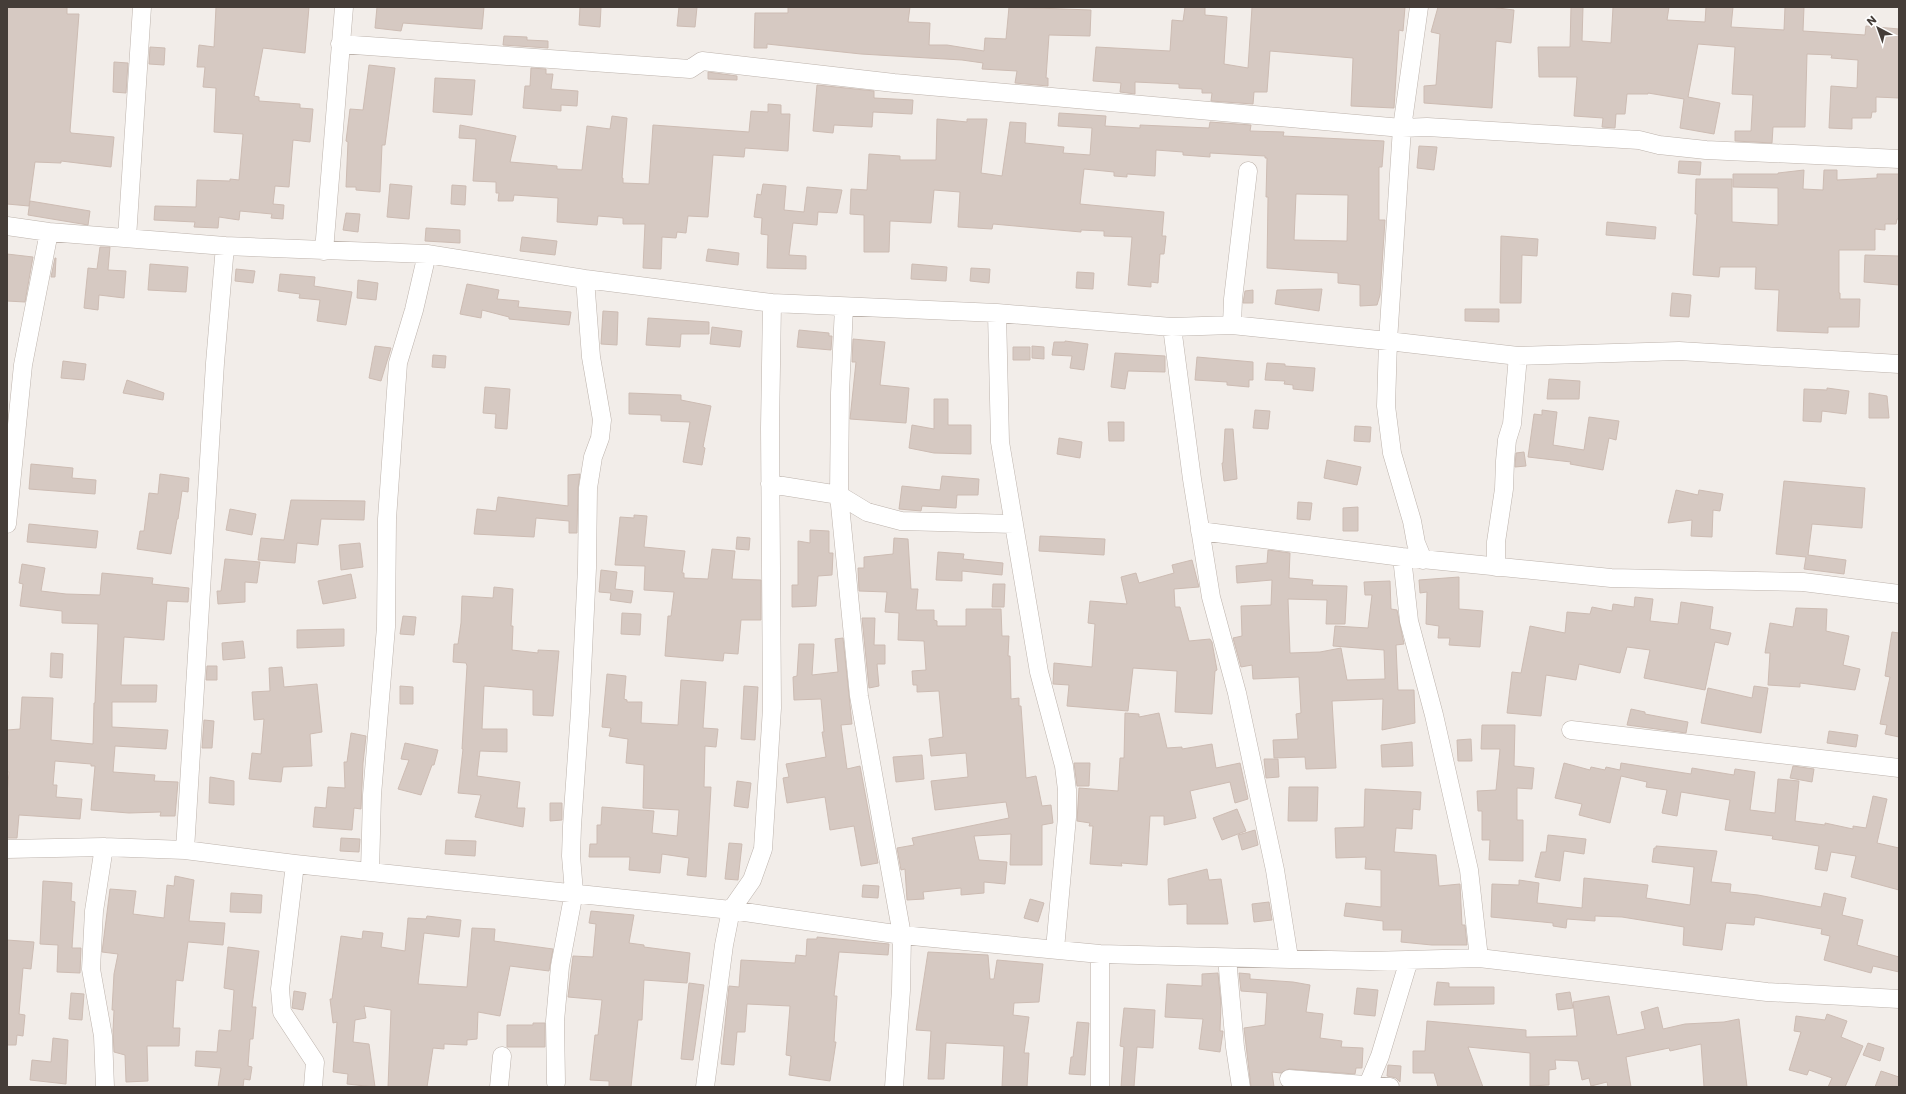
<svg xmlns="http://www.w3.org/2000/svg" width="1906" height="1094" font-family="Poppins,sans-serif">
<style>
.building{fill:#d6c9c2;stroke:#cdbcb3;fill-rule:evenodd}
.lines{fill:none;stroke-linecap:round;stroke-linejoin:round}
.minor-casing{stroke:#bdb3ac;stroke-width:19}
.minor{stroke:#fff;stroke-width:18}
</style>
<rect width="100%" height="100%" fill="#f2ede9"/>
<path class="building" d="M7,7H67V14H79L70,131L71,133L114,137L111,167L61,161V163L35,162L29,206L7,204Z
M216,7H309L305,53L263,48L254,96L259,97V101L300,104V108L313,109L310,142L293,140L289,187L275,186L273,204L284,205L283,219L271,218L272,214L240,211L239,220L219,217L218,228L194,227L195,222L154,220L155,206L196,207L197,180L230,181V179L239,180L243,134L214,132L216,88L203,87L205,67H197L199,45L214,47Z
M377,7H484L482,29L403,23L401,31L375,28Z
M580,7H601L600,27L579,25Z
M679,7H697L695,27L677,26Z
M788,7H910L908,22L930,23L929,45H947L984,51L985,38L1006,39L1009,7L1091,10L1090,36L1049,35L1046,78H1048V86L1015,83L1017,71L982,69L983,63L962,60L861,54L767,44V48H754L755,13H788Z
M1185,7H1205V15L1227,17L1224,64L1248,68L1252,7H1405L1403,31L1399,30L1394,108L1351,106L1353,58L1270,51L1267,92H1254L1253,104L1211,101L1212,93H1202V89L1179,88V84L1135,82V94L1120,92L1121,83L1093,81L1096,47L1170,51L1172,20L1183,21Z
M1438,7H1490L1514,10L1511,43L1496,41L1492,108L1424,103V86L1436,85L1440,34L1431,32Z
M1571,7H1583L1582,41L1611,43L1613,7H1669L1667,20L1705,22L1706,7H1733L1731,27L1784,30L1785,7H1804L1803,31L1865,35L1866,26L1899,29V98L1876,97V112H1872L1871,118H1852V129L1829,128L1831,86L1857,88L1858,60L1831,58L1832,55L1807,54L1805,127H1773L1772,143L1735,141V131H1751L1753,95L1732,94L1735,47L1698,44L1688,97L1720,103L1714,134L1680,128L1684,99L1648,93V94H1627L1625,114H1616L1615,128L1602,127L1603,118L1574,116L1577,77H1539L1538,47H1570Z
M504,36L527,37V40L548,41V48L503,45Z
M150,47L165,48L164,65L149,64Z
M114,62L128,63L126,93L113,92Z
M369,65L395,68L385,145H382L380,192L356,190V187H346L348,142L346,141L350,109L363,110Z
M531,68L546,69V74H553L551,89L578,91L577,106L561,105V111L523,108L525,86H530Z
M708,72L737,76V80L708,79Z
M435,78L475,80L472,115L433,112Z
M817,85L874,91V98L913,100L912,114L873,112L872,127L834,125L833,133L813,131Z
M768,104L781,105V114H790L788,151L745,148L744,157L713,155L708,217L688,216L686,233L677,232L676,238L662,237L661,269L643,268L645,224H623V218L598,216L597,225L557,222L558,198L514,195L513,201H498L499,193H496V182L473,181L476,139L459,138L460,125L516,136L510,162L557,166V169L582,170L587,126L610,129L612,116L627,118L622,178H623V183L649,184L653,125L749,132L751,111L768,112Z
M1059,113L1106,116L1105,126L1140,128V125L1209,128L1210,122L1251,125L1250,131L1284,132L1283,136L1384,141L1382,167H1379V220H1385L1380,295L1377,305L1360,306V285L1338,283V273L1267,268L1268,197H1266L1267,158H1265V156L1210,153V157L1183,155V152L1156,150L1155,176L1127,174V177L1114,176V172L1084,169L1080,204L1164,212L1162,236H1166L1164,254H1160L1158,283L1151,282V287L1128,285L1132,237L1104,236V231L1081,230V232L993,224L992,229L958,227L960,192L934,190L931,223L890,221L889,252H864V215L850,214L851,189L867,190L869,154L900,156V160H936L937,119L967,122V119H987L981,173L1002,176L1010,122L1026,123L1025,143L1064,147L1063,153L1090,155L1092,128L1058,126ZM1296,194L1348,195L1347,241L1294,240Z
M1419,146L1437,147L1434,170L1417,168Z
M1679,161L1701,162L1700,175L1678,173Z
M1804,170L1803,189L1823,190L1824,170H1837V180L1877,178V174H1899V219H1897L1896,224H1885V230L1875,229V250H1839V293H1840V299H1860L1859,327H1828V333L1777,331L1779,290L1755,289L1756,267H1720L1719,277L1693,275L1697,214H1695L1696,179H1732V222L1778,225V188L1733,187V174H1778V173Z
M390,184L412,186L409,219L387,217Z
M763,184L786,186L784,210L804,212L807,187L842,190L837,213L818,212L817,225L793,223L789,255L806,256V269L767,268L768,235L761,234L762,218L754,217L757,194L761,195Z
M452,185L466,186L465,205L451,204Z
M30,201L90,211L88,225L28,215Z
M346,213L360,214L358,232L343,230Z
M1607,222L1656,227L1655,239L1606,235Z
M426,228L460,230V243L425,241Z
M1501,236L1538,239L1537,256L1522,255L1521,303H1500Z
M522,237L557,241L555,255L520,251Z
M100,247H110L108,270L126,271L124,298L99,295L98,310L84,308L88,268L97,269Z
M708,249L739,253L738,265L706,261Z
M7,254L33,257L25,302L7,301Z
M1865,255L1899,256V285L1864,282Z
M55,258H56L55,277H51Z
M150,264L188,267L186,292L148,290Z
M912,264L947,267L946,281L911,279Z
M971,268L990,269L989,283L970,281Z
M236,269L255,271L253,283L235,281Z
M1077,272L1094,273L1093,289L1076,288Z
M280,274L315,277L314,286L352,292L346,325L317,321L320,300L299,298L300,294L278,291Z
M358,280L378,283L376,300L357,298Z
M467,284L499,290L497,299L519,301L518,307L571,312L569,325L509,319V317L482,310L481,318L460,314Z
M1322,289L1319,311L1275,304L1277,290Z
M1253,290V303H1243L1245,291Z
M1672,293L1691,295L1689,317L1670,316Z
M1465,309H1499V322L1465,321Z
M603,311L618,312L617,345L601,344Z
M648,318L709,322V334H681L680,347L646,345Z
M712,327L742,331L740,347L710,344Z
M799,330L829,333V336H832L831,350L797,347Z
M853,339L885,342L880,385L909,388L906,423L850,419L856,362H852Z
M1065,341L1088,344L1084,370L1070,368L1072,356L1052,355L1054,342H1065Z
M375,346L391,348L381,381L369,378Z
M1032,346L1044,347V359L1032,358Z
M1013,347H1030V360H1013Z
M1115,353L1165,356V372L1128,371L1125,389L1111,387Z
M433,355L446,356L445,368L432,367Z
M1197,357L1253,362V380H1249V387L1227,385V382L1195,380Z
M63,361L86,364L84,380L61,378Z
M1267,363L1285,364V366L1315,368L1313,391L1293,389V385L1284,384L1285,381L1265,380Z
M1549,379L1580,381L1579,399H1547Z
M127,380L164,393L163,400L123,393Z
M485,387L510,389L507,429L495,428L496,414L483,413Z
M1827,388L1849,391L1846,414L1822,411L1821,422L1803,421L1804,389L1827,390Z
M629,393L681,395V400L711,406L703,447L705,448L702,465L683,462L690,422L661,421V415L629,414Z
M1869,393L1887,396L1889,418H1869Z
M934,399H948V425H971V454L934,453L909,448L912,425L934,429Z
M1255,410L1270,411L1268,429L1253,428Z
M1542,410L1557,412L1553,445L1584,450L1589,417L1619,421L1616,440L1609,438L1603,470L1570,464L1571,462L1528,457L1534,414L1542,415Z
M1108,422H1124V441H1109Z
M1355,426L1371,427L1370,442L1354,441Z
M1225,429H1233L1237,479L1224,481L1222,463H1223Z
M1059,438L1082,442L1080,458L1057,454Z
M1524,452L1526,466L1515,467L1516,453Z
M1327,460L1361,467L1357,485L1324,478Z
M31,464L73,468L72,478L96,480L95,494L29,489Z
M160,474L189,478L188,492L182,491L178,519H177L171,554L137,549L140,531H144L149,493L158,494Z
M580,474L578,488L577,533H569V521L536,518L534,537L474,534L477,509L496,511L498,497L568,506V475Z
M942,476L979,479L978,495H957L956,508L922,506L921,511L899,509L902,486L940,490Z
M1784,481L1865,488L1862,528L1812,524L1808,555L1846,560L1844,574L1804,569L1806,557L1776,554Z
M1676,490L1698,495L1699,490L1723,494L1720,511L1713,510L1712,537L1691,536L1692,520L1668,523Z
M291,500L365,501L364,520L321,519L318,545L297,543L295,563L258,560L261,538L284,540Z
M1298,502L1312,503L1310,520L1297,519Z
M1358,507V531H1343V508Z
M230,509L256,514L252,535L226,530Z
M634,515L647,516L644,547L685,551L682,573H684V578L708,579L712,549L735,551L732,579L761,580V620H741L738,654L724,653L723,661L665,656L668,616H671L674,592L644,590L645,566L615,565L620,517L634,518Z
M29,524L98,531L96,548L27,542Z
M810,530L829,531V553H833L832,575L818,576L816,606L792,607V585H798V541L810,543Z
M1040,536L1105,539L1104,555L1039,551Z
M737,537L750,538L749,550L736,549Z
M894,538L908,539L911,589H918L916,610H934V620L937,621V626H966V609H1001L1002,636H1009L1008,656H1010L1011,699L1019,698V706H1021L1026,778L1036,776L1042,806L1051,805L1053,823L1042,825V865H1010L1011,834L974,836L979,860L1007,862L1005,884L984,882V893L961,895V888L923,892L924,899L907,900L905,869L901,870L897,848L914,845L912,838L1009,818L1006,802L935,810L931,781L968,777L966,753L931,756L929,739L943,737L939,691L917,692V685H913L912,671L926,670L924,641L898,640L899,613L885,612L887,592L859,591L858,568H864V557L893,554Z
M360,543L363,567L341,570L339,545Z
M1268,550L1290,553L1289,578L1313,580L1312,585L1347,586L1345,624H1326L1327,600L1288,599L1290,653L1320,652L1341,648L1347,680L1385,679L1384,650L1333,646L1335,626L1368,628L1372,595H1365L1364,582L1390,581L1391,609L1397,610L1404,644L1396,645L1398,690H1414L1415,723L1382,730L1383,699L1332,701L1336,768L1306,769L1305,757L1274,758L1273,740L1298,739L1296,714L1301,713L1299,677L1253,679L1252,665L1241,667L1233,638L1242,636L1241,606L1271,605L1272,580L1237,583L1236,566L1267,563Z
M938,552L964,554L963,559L1003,563L1002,575L962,571V581L936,580Z
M225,559L260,562L257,583L245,582V602L218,604L217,591H221Z
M1192,560L1199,587L1174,589L1175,607H1180L1189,641L1210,639L1212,642L1217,670L1215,671L1212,714L1175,712L1177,671L1133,668L1128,711L1067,706L1069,685L1053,684L1054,663L1092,667L1095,624L1088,623L1090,601L1127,604L1121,577L1136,573L1139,583L1174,573L1172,565Z
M22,564L45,568L41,591L66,594L100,595L102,573L153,578L152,584L189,588L188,602L167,601L164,640L124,637L121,685H157L156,702H112V727L168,730L166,749L115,746L113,772L155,775L154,781L178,782L175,816H160L161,812L129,813L91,810L95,766H91V764L55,761L53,785H57L56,797L82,799L80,819L19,815L17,838H7V794L9,772H7V730L20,729L22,697L53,698L51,740L93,744L94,703H95L98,624L62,623V611L20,606L23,584L19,583Z
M601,570L617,572L615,589L633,591L631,603L610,600L611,593L599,592Z
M351,574L356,598L323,604L318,581Z
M1459,577V609L1483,611L1480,647L1449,645L1450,638H1438L1439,626L1426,624L1427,592L1420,593L1419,580Z
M993,584H1005L1004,607H992Z
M494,587L513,589L511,626H513L512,650L538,653V650L559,651L553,716L533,715V690L484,686L482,729H507V752L480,751L477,776L520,782L517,808H525L523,827L475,817L481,795L458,793L463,749H462L467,666L466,663L453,662L454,644H458L461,623L462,596L493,598Z
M1635,597L1653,599L1650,621L1678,624L1681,602L1713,607L1710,629L1731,633L1728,645L1715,642L1705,690L1644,678L1650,650L1627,647L1620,673L1579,664L1576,680L1546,675L1541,716L1507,713L1512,672L1521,673L1530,626L1565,633L1567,612L1590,614L1592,607L1612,611L1613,604L1634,607Z
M1796,608L1827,609L1826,631L1849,636L1843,665L1860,669L1855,690L1800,683V687L1768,685L1770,653H1765L1770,623L1793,627Z
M622,613L641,614L640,635L621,634Z
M403,616L416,617L414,635L400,634Z
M862,618H875L874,645H885V664H877L879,686L869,688Z
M344,629V646L297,648V630Z
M1892,632L1899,633V737L1885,734L1887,725L1880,724L1890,677L1885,676Z
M843,638L852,724L841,725L847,769L860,766L878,863L861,866L854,826L830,830L825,797L787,803L783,778L789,777L786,764L826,757L822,732H824L821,699L794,700L793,677L797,676L799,644H814L812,675L838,672L835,639Z
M243,641L245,658L223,660L222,643Z
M51,653L63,654L62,678L50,677Z
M207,666H217V680H206Z
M282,667L284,687L317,684L322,732L310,734L312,766L283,767L281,782L249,779L252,753L261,754L264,719L254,720L252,692L270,691L269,668Z
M607,674L626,676L624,699L627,700V702H642L641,723L678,725L681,680L706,682L703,728L718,729L716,747L705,746L704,787H711L706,877L687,875L689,858L662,854L660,873L629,870L630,857H589L590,844H597V825H601L602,807L654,811L652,833L677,836L679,810L643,808L644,765L626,763L628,739L609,736L611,728L602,727Z
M400,686L413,687V704H400Z
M744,686L758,687L755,740L741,739Z
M1754,686L1768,688L1761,733L1701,723L1708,688L1752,698Z
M1631,709L1645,712V714L1688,722L1686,733L1627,725Z
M1125,713L1139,714V717L1159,713L1167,748L1182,747V749L1212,744L1216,768L1240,763L1248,799L1235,803L1230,782L1190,791L1196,818L1164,825V816H1150L1147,865L1121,863L1122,866L1090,864L1093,826H1089L1090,823L1077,821L1079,788L1118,791L1120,758H1124Z
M204,720L214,721L212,748H202Z
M1482,725H1515L1514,766L1534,768L1532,789L1517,788V820H1523V861L1489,860L1490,840H1482V811H1478L1477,791L1496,790L1500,749H1481Z
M1829,731L1858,735L1856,747L1827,743Z
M351,733L366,736L363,763L361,809L354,808L352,830L313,827L315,807L326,808L328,787L345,788L344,762H347Z
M1471,739L1472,761H1458L1457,740Z
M1412,742L1413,766L1382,767L1381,745Z
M405,743L438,750L434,765H432L421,795L398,789L409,760L401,759Z
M922,755L924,779L896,782L893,757Z
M1264,759H1278L1279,777L1266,778Z
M1074,763H1090L1089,786H1077Z
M1564,763L1590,770L1591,767L1605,770L1606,767L1620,770L1621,763L1691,774L1692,768L1734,775L1735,769L1755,772L1750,810L1775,813L1778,779L1799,781L1795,821L1825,825V823L1853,829V826L1866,828L1873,796L1887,799L1877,843L1899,848V890L1851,877L1856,856L1831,852L1827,871L1815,869L1819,846L1772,839L1773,836L1725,830L1730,800L1681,792L1677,816L1662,813L1667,790L1646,787L1647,782L1621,776L1610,823L1579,815L1582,804L1555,798Z
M1793,766L1814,769L1812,782L1790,778Z
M210,777L234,781V805L209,803Z
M737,781L751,783L748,808L734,806Z
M1289,787H1318L1317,821H1288Z
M1365,789L1421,792L1420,810L1413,809L1412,829L1396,828L1394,852L1436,855L1439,886L1460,884L1462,925H1465L1467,945H1432L1401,942L1402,930H1383V921L1344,916L1346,903L1381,907V870L1365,869L1366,857L1336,858L1335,828L1364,827Z
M550,803H562V820L550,821Z
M1237,809L1246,831L1222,840L1213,818Z
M1255,830L1258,845L1242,850L1238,835Z
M1548,835L1586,839L1584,854L1564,851L1560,881L1535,877L1541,852H1546Z
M341,838L360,839L359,852L340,851Z
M446,840L476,841L475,856L445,854Z
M729,843L742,844L738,880L725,879Z
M1656,846L1717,851L1711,882L1731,884L1730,892L1758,895L1821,907L1824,893L1846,898L1842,915L1863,920L1857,945L1899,957V972L1873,966L1871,973L1824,960L1830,936L1821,934L1822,929L1755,917L1754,925L1726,923L1722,950L1683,945L1684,927L1622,917L1595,916V921L1567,919L1566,928L1553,926V923L1491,917L1492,884L1519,885V880L1539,883L1537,903L1582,908L1584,878L1648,885L1646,898L1690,905L1694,867L1652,862L1654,848H1656Z
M1207,869L1209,880L1221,879L1228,924H1187V904L1169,905L1168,879Z
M175,876L194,880L189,921L225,923L223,945L188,942L183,981L176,980L173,1028H180L179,1046H147L148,1081L126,1082L125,1055L114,1052L113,1031L114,1010H112L114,974L118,954L102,952L110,889L136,891L133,914L164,918L167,885L174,886Z
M43,881L72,883L71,901L75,902L72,948H81L80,973L57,972L58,945L40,944Z
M863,885L879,886L878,898L862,897Z
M231,893L262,895L261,913L230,912Z
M1030,899L1044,903L1038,922L1024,918Z
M1269,902L1272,920L1254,922L1252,904Z
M591,911L634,915L629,943L644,945V947L690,953L687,983L644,980L642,1020H638L631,1087H609V1081L590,1080L595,1035H598L602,1000L568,997L573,956L593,957L596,924L589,923Z
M427,916L461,920L459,937L424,933L418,984L467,987L472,928L495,929L494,941L553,949L549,971L510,966L500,1016L478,1012L477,1039L467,1040V1045L444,1044V1049L433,1048L427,1087H388L391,1010L364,1006L366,1018L355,1020L353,1042L369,1044L375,1087L347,1084L348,1074L333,1072L337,1022L333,1023L330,999H332L341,936L362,939L363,931L383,933L381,947L405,951L408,918L426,919Z
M817,937L889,944L888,955L839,952L834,996H837L834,1042H836L830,1081L789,1075L791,1056L786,1055L790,1006L747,1004L745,1032H737L734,1065L721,1064L729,986L739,987L741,960L795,963L796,955L806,956L807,939H817Z
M7,940L34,942L31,969L23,968L19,1014L25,1015L23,1036L17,1035L16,1045H7Z
M228,947L259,951L252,1007H256L253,1039H250L248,1066L252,1067L250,1080L244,1079L243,1087H218L221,1068L195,1066L196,1051L217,1052L219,1030L231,1031L234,990L224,988Z
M928,952L988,955L990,979H994L997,960L1043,964L1039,1002L1014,1003L1013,1015L1029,1017L1024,1053H1029L1027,1087H1002L1004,1046L946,1043L944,1079H928L931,1031L916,1030Z
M1218,973L1221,1004L1220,1031H1223V1032L1220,1052L1199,1049L1203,1019L1165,1017L1167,984L1202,986V974Z
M1239,973L1250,974V979L1293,982L1310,985L1306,1012L1323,1014L1320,1038L1342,1041L1341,1047L1363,1048L1362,1068H1356L1355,1074L1289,1069L1281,1073L1272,1072L1274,1087H1251L1244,1028L1265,1025L1267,993L1241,991Z
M1437,982L1449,983V987H1494V1004L1434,1005Z
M689,983L704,985L693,1060L681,1059Z
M1357,988L1378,990L1375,1016L1354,1014Z
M294,991L306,993L303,1010L292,1008Z
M1570,992L1573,1008L1558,1010L1556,994Z
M71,993L84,994L82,1020L69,1019Z
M1609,996L1617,1035L1645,1029L1641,1012L1658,1007L1663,1029L1685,1024L1724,1022L1739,1019L1747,1087H1704L1701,1044L1670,1051L1669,1048L1626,1057L1631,1087H1608L1607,1082L1591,1086L1589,1078L1582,1080L1578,1061L1555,1060L1556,1069L1549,1070V1085L1530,1086V1053L1468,1047L1483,1087H1438L1434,1073H1413V1051H1425L1427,1021L1526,1030V1037L1577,1036L1573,1002Z
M1124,1008L1155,1010L1153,1048L1137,1047L1134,1087H1121L1124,1047L1120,1046Z
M1827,1014L1847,1021L1841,1037L1863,1046L1845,1087H1828L1832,1078L1809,1070L1807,1075L1789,1070L1801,1032L1794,1031L1796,1016L1825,1020Z
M1077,1022L1089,1023L1085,1075L1069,1074L1071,1057H1073Z
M533,1023H545V1047H507V1025H533Z
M53,1038L68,1040L66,1084L30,1080L32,1060L51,1062Z
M1868,1043L1884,1048L1880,1061L1863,1055Z
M1388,1065L1401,1066L1400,1082L1396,1078L1387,1076Z
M1881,1071L1899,1077V1087H1875Z"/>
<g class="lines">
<defs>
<path id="minor" d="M1419,7L1402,128L1388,341L1386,406L1392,453L1412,521L1416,543L1423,560
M340,44L690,69L702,61L894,83L1402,128L1427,127L1639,140L1659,145L1706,150L1899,159
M7,226L49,232L225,246L427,254L585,279L772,303L997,313L1172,327L1232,325L1388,341L1518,356L1679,351L1899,364
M127,238L142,7
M324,251L344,7
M844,307L840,393L839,495L859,696L902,935L901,990L894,1087
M997,313L1000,442L1039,672L1064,766L1067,790V817L1055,949
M1232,325L1233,299L1248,171
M1172,327L1192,479L1211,597L1237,693L1275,870L1289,958
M770,484L839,495L867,512L901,521L1014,524
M7,524L23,365L49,232
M1200,531L1402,557L1611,578L1803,582L1899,594
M1402,557L1409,621L1434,715L1469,870L1479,958
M1496,567V542L1504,489L1505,461L1507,440L1512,424L1518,356
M1571,730L1899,768
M104,847L94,911L91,969L103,1036L105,1087
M7,849L104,847L185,850L295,864L731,910L902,935L1100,954L1370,961L1479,958L1767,992L1899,999
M185,850L215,363L225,246
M295,864L280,989L282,1012L315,1062L313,1087
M370,872L372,795L386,627L387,519L398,363L414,310L427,254
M1227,958L1235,1047L1241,1087
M1289,1079L1390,1087
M556,1083L555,1021L560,966L574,892L571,856L572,826L580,712L587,568L588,488L593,457L600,438L602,420L591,357L585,279
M499,1087L502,1056
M705,1087L724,945L731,910L752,880L763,849L772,708L770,428L772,303
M1100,1087V954
M1367,1087L1380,1056L1409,960"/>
</defs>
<use href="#minor" class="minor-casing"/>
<use href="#minor" class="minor"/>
</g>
<rect width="1906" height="1094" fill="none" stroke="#453d38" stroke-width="16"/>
<g transform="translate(1878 28) rotate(319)" stroke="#ffffff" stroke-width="3" paint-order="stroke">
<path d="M0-3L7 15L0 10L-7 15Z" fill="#453d38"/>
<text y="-6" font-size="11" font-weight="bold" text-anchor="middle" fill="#453d38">N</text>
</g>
</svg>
